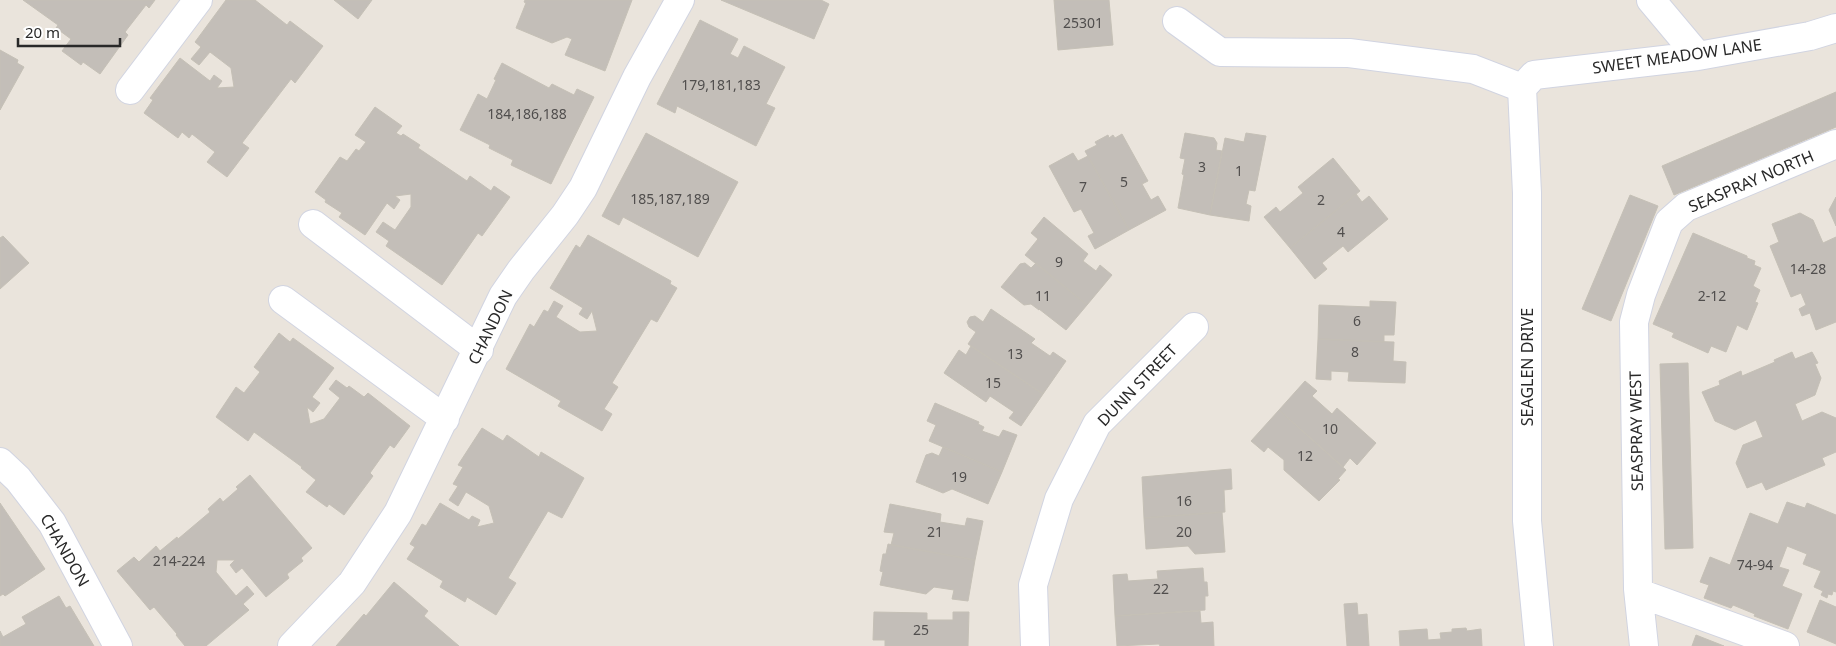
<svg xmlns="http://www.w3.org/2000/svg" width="1836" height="646" font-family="'Noto Sans',sans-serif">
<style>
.building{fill:#c3beb8;stroke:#c5c0b6}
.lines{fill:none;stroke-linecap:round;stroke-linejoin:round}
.minor-casing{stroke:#d1d4e1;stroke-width:30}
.minor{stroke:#fff;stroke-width:28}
.labels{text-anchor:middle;stroke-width:4;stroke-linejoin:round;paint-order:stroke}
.number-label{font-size:14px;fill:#504e4d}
.street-label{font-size:16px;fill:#292929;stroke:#fff}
</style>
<rect width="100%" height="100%" fill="#eae4dc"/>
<path class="building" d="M23,0H155L149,8L146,5L125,32L128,35L100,74L83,62L81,65L62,51L71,39L56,28L58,25Z
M226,0H255L287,25L290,21L323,46L295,83L291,79L242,143L249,148L227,177L207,162L215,152L192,134L189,138L182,132L178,138L144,113L153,100L150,98L180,58L210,81L214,75L222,81L217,88L234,87L231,68L210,52L199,65L191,59L201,47L195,42Z
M334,0H372L358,19Z
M525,0H632L605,71L565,55L572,39L567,37L552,43L516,28L526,3L524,2Z
M721,0H821L829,4L814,39Z
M1054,0H1109L1113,45L1058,50Z
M700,20L738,39L730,54L738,58L744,46L785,67L766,104L775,108L756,146L677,106L675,113L657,104Z
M0,50L18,60L17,63L24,67L0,110Z
M502,63L549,88L552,84L574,95L577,89L594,97L551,184L511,165L513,160L489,148L490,145L460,130L478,94L487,99L496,80L494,79Z
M1836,92V127L1674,195L1662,166Z
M375,107L402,126L396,133L401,136L403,134L420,145L418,148L467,181L470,176L491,191L494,186L510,197L482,236L478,233L442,285L386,246L389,241L376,232L383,222L395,230L411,207V194L395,196L400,200L394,209L387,203L365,235L339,217L342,213L325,202L326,200L315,192L340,157L347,161L356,149L359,151L366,142L355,135Z
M646,133L738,182L698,257L623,217L619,225L602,216Z
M1185,133L1214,138L1217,143L1216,150L1222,151L1210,215L1178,208L1184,175L1182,174L1185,159L1180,158Z
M1246,133L1266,136L1255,191L1249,190L1246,204L1251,206L1249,221L1210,215L1225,138L1244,142Z
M1122,134L1148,181L1142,184L1151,200L1158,196L1166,210L1129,230L1085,151L1097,145L1095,142L1108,135L1109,138L1113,135L1115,138Z
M1073,153L1078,161L1088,156L1129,230L1095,249L1088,236L1094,233L1081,209L1074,212L1049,166Z
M1333,158L1360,191L1290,248L1264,217L1276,207L1280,212L1303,193L1298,187Z
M1356,194L1362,202L1369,196L1388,219L1348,252L1343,246L1322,263L1327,269L1315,279L1290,248Z
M1630,195L1658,206L1611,321L1582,309Z
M1836,197V226L1829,210Z
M1800,213L1813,220L1823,243L1836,237V322L1816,330L1810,313L1802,316L1799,309L1806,305L1801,293L1791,297L1770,246L1779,242L1772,224Z
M1044,217L1088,254L1083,261L1096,271L1100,265L1112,275L1087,305L1025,255L1038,239L1031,233Z
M1693,233L1747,256V258L1755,261L1754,265L1761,268L1753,286L1760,290L1755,302L1758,303L1747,330L1737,325L1726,352L1711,346L1708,353L1672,337L1674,333L1653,324Z
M588,235L671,281L670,284L677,288L657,322L651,319L612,383L618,387L604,409L612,414L602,431L558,406L561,401L506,369L530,324L534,327L544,310L548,312L554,301L563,306L556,317L580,332L597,331L592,311L587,319L579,314L583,308L550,288L576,245L580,248Z
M3,236L29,263L0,289V238Z
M1025,263L1031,268L1036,263L1087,305L1066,330L1039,309V310L1031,304L1024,305L1001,287L1020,264Z
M1370,301L1396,302L1394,335H1384V342L1318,339L1319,305L1370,307Z
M991,309L1035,339L1031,343L1050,356L1053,352L1066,361L1043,394L968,344L976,332L969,327L967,322L970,317L975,316L983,322Z
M279,333L290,342L293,338L334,368L312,397L320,403L313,412L307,407L310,424L324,419L340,398L329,389L336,380L347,388L349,386L364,397L368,393L410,426L394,448L390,445L370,473L373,476L344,515L329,504L327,507L306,492L316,480L301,468L302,467L254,432L248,441L216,417L236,387L244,393L260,372L254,367Z
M1318,339L1394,342L1393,361L1406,362L1405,383L1348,381L1349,372L1331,371V380L1316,379Z
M971,346L1043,394L1021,426L1009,418L1014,412L990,396L986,402L944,373L959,350L966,355Z
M1792,352L1795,359L1812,352L1818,363L1815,364L1821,378L1815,395L1795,404L1802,421L1822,412L1836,418V452L1822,458L1825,465L1766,490L1762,482L1747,488L1736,463L1743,445L1763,437L1756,420L1735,430L1715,421L1702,392L1720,385L1719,381L1741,371L1742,376L1775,362L1774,360Z
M1688,363L1693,548L1665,549L1660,364Z
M1305,381L1317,391L1312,396L1332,414L1337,408L1376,443L1357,465L1350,458L1343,467L1279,410Z
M935,403L979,422L978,424L984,427L982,431L999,437L1003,430L1017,435L1002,472L929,441L936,425L927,421Z
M1279,410L1346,470L1338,479L1340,480L1319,501L1284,470V460L1268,447L1264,452L1251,441Z
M482,428L503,441L507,435L539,457L541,452L584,478L562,518L548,511L508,578L516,583L496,615L467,597L465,602L440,587L443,581L407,559L415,547L410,544L422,524L426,526L440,503L469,520L472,516L480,520L477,527L494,523L489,506L466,492L458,506L449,500L458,486L453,484L463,467L458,465Z
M943,447L1002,472L988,504L952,489L943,493L916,482L926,455L932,453L939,456Z
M1231,469L1232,489L1224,490L1225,512L1144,518L1142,477Z
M250,475L312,548L301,558L303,561L287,574L289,578L266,597L242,568L236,573L230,565L235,560H217L216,572L236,596L247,586L254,594L243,604L249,610L206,646H185L176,635L177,634L154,607L150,610L117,571L134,557L139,562L156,546L160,551L177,537L178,539L210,512L208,509L220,498L223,502L238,489L236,487Z
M1787,502L1805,508L1807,503L1836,515V592L1833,591L1832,595L1828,594L1827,598L1821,595L1823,591L1814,587L1821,571L1803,564L1807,554L1787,546L1779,567L1789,570L1782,586L1802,594L1788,629L1754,616L1755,614L1733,605L1731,608L1704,598L1709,585L1700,582L1710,557L1730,565L1750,513L1778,524Z
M0,503L45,569L5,596L3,594L0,596Z
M890,504L941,514L940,522L965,526L967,518L983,521L975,560L891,545L894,533L884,532Z
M1222,512L1225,552L1195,554L1188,546L1146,549L1144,518Z
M888,544L975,560L968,601L952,599L954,590L934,587L926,594L880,585L883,572L880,571L883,554H886Z
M1203,568L1204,582H1207L1208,596H1205V610L1115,616L1113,575L1127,574L1128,581L1158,579L1157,571Z
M394,582L428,611L424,616L459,646H336L364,614L366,616Z
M59,596L66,608L70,606L94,646H0V631L3,637L26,624L22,617Z
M1820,600L1836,607V644L1807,632Z
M1357,603L1358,615L1367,614L1369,646H1347L1344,604Z
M1200,611L1201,623L1213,622L1214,646H1160L1159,644L1117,646L1115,616Z
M874,612L927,613V620H953V612H969L968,646H885V640H873Z
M1466,628L1467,631L1481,629L1482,646H1400L1399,631L1427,629L1428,640L1441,639L1440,633L1452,632V629Z
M1696,635L1724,646H1692Z"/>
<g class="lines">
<defs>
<path id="minor" d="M1651,0L1698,56
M1177,21L1220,52L1349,53L1473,69L1522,88
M1522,88L1527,193V521L1539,646
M1522,88L1534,75L1698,56L1810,36L1836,28
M130,90L198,0
M313,224L479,350
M283,300L445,419
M0,462L18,479L52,523L118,646
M1639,593L1785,646
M292,646L352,583L398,513L503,296L521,270L565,215L583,188L637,77L680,0
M1035,646L1033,585L1059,499L1097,424L1194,327
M1644,646L1638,589L1634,322L1641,295L1669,222L1686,207L1836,144"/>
</defs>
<use href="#minor" class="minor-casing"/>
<use href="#minor" class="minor"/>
</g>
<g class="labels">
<g class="number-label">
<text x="1083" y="28">25301</text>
<text x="721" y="90">179,181,183</text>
<text x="527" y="119">184,186,188</text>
<text x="1202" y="172">3</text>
<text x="1239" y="176">1</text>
<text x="1124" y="187">5</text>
<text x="1083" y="192">7</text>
<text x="670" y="204">185,187,189</text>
<text x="1321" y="205">2</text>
<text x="1341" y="237">4</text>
<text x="1059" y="267">9</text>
<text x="1808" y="274">14-28</text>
<text x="1043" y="301">11</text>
<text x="1712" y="301">2-12</text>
<text x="1357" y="326">6</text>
<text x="1355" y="357">8</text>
<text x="1015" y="359">13</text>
<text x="993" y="388">15</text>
<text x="1330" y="434">10</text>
<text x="1305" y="461">12</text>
<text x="959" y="482">19</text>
<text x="1184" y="506">16</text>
<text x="935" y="537">21</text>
<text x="1184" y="537">20</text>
<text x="179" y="566">214-224</text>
<text x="1755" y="570">74-94</text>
<text x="1161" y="594">22</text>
<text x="921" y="635">25</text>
</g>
<g class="street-label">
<text transform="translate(1677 56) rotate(-8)" y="6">SWEET MEADOW LANE</text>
<text transform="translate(1751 181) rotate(-23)" y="6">SEASPRAY NORTH</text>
<text transform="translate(490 327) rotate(-64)" y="6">CHANDON</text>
<text transform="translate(1527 367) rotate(-90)" y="6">SEAGLEN DRIVE</text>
<text transform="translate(1137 385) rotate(-46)" y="6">DUNN STREET</text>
<text transform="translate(1636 431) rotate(-91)" y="6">SEASPRAY WEST</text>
<text transform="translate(65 550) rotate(60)" y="6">CHANDON</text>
</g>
</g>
<path d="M18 38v8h102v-8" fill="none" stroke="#292929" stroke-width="2.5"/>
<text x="25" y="38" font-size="15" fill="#292929" stroke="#ffffff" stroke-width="4" paint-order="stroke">20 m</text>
</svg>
